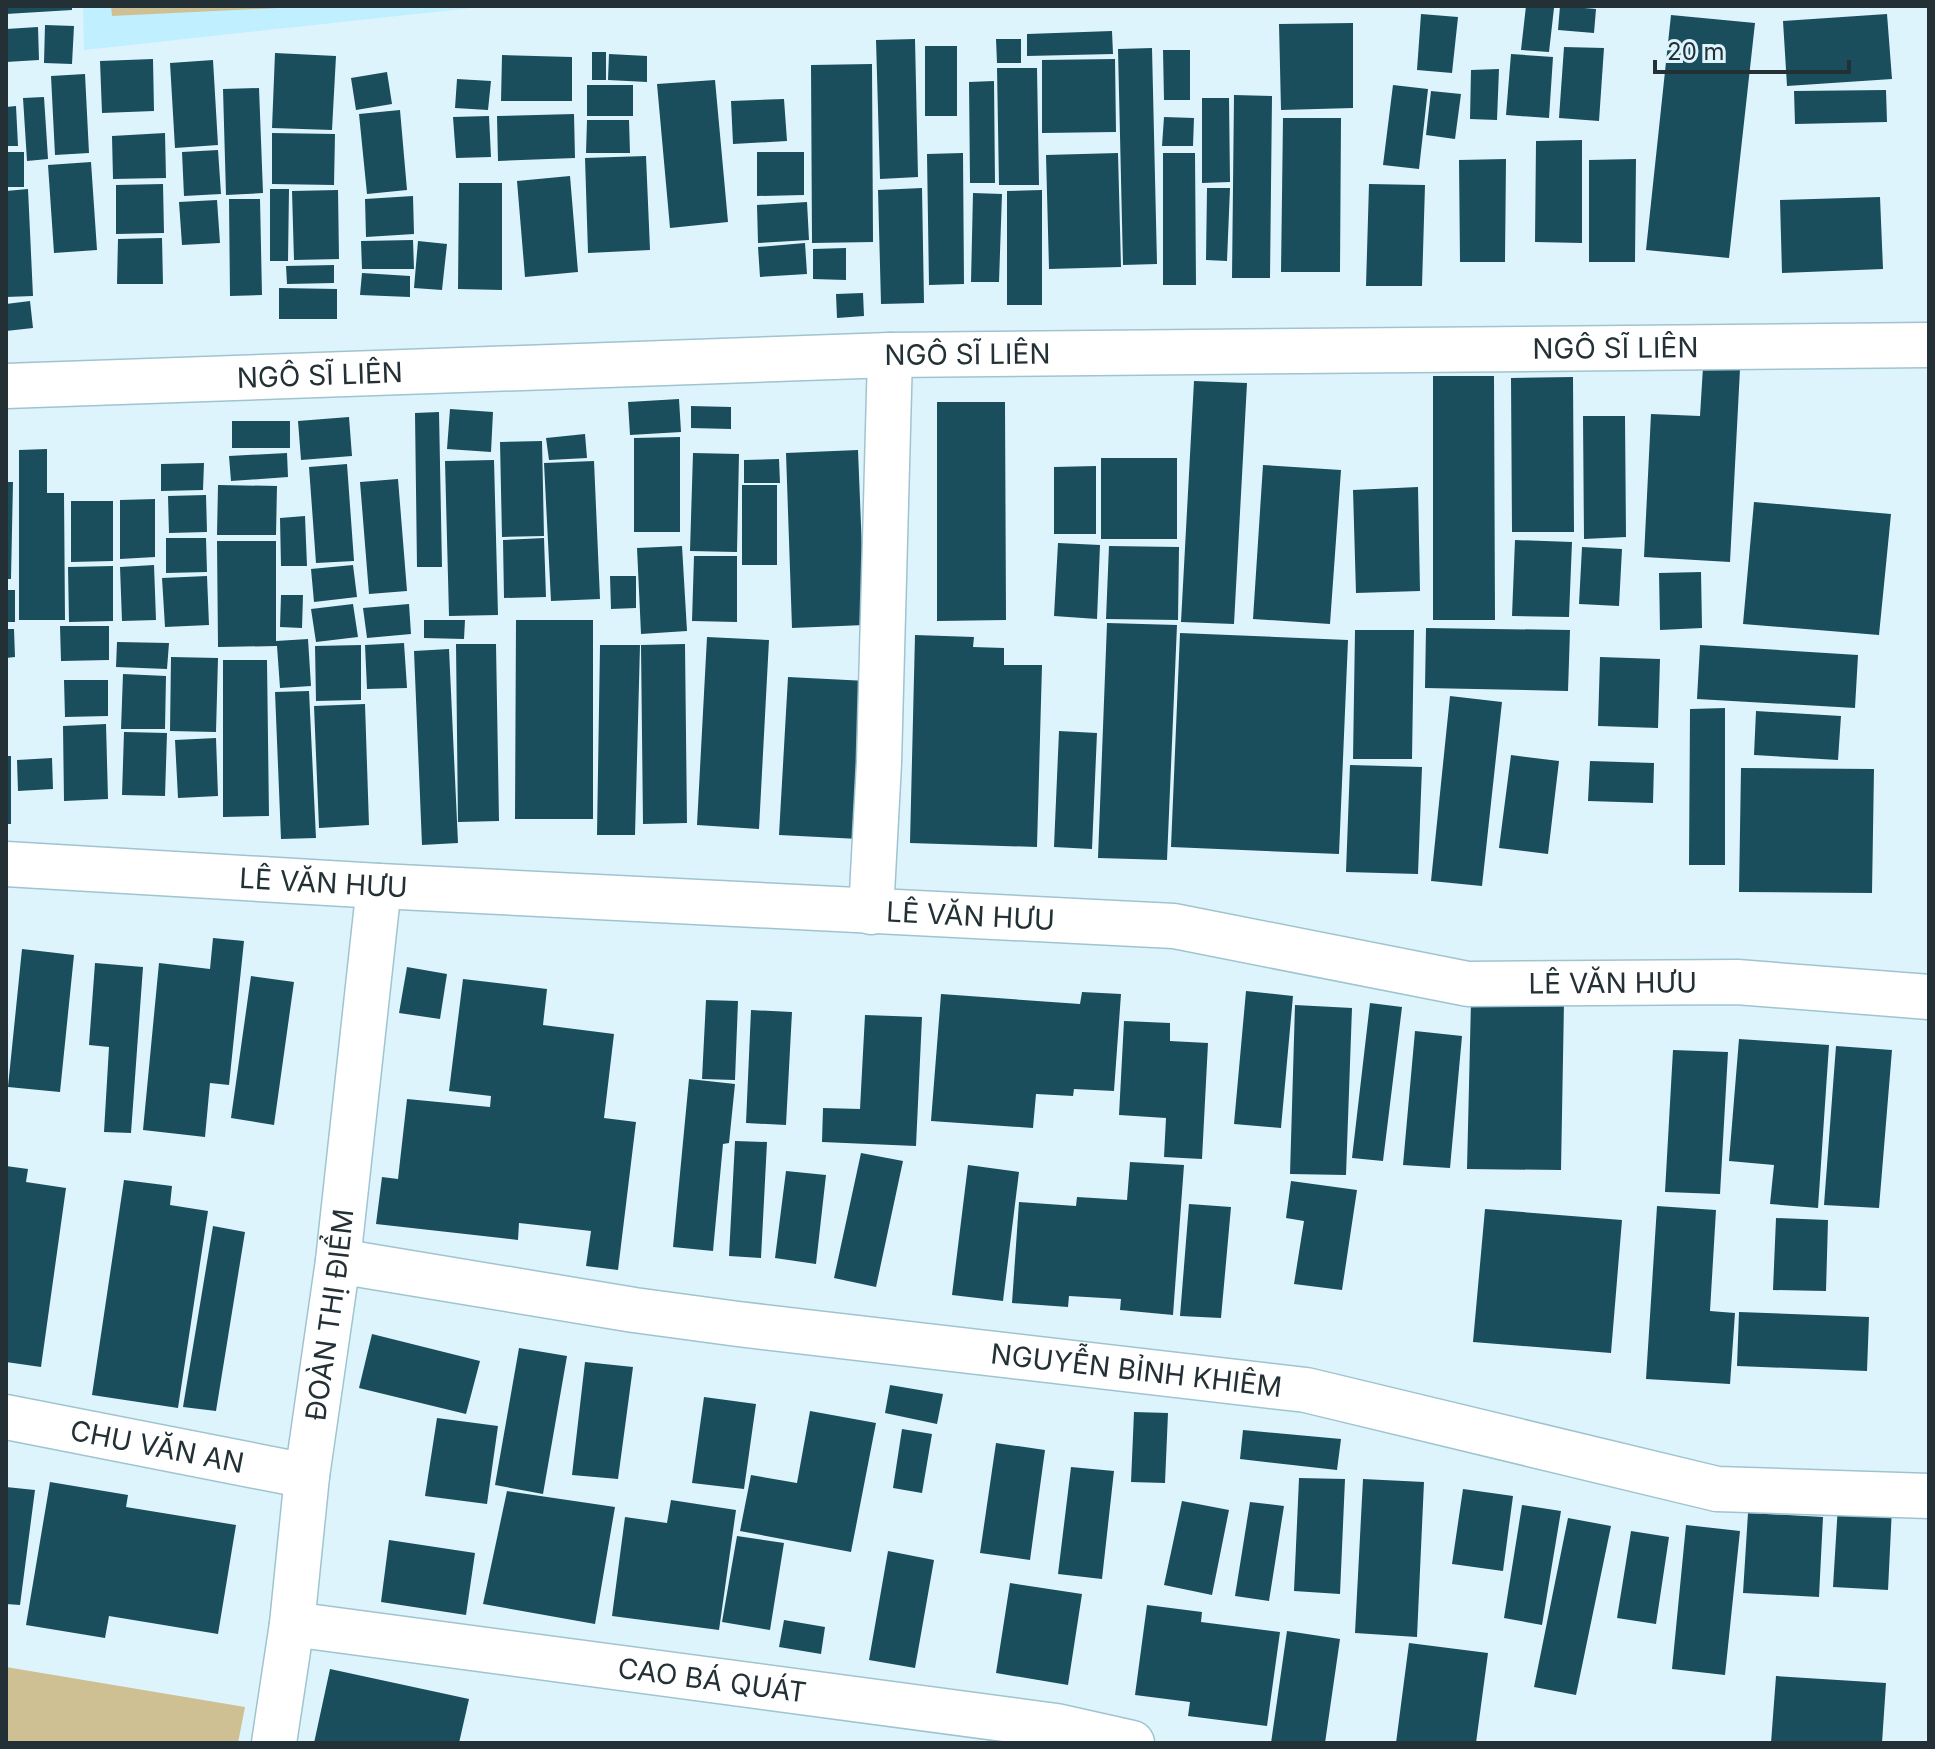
<svg xmlns="http://www.w3.org/2000/svg" width="1935" height="1749" font-family="Inter,sans-serif">
<style>
.built{fill:#c0efff}
.green{fill:#cfc093}
.building{fill:#1a4e5d}
.lines{fill:none;stroke-linecap:round;stroke-linejoin:round}
.street-casing{stroke:#9fc4d0;stroke-width:47}
.street{stroke:#fff;stroke-width:44}
.labels{text-anchor:middle;stroke-width:8;stroke-linejoin:round;paint-order:stroke}
.street-label{font-size:28px;fill:#233136;stroke:#def4fc}
</style>
<rect width="100%" height="100%" fill="#def4fc"/>
<path class="built" d="M83,6H490L84,50Z"/>
<path class="green" d="M111,6H320L112,16Z
M6,1667L245,1707L238,1743H6Z"/>
<path class="building" d="M6,6H72V10L6,14Z
M1526,6L1554,8L1549,52L1521,50Z
M1560,6L1596,9L1594,33L1558,30Z
M1421,14L1458,17L1452,73L1417,70Z
M1887,14L1892,79L1787,86L1783,21Z
M1671,15L1755,23L1729,258L1646,250Z
M1353,23V108L1281,110L1279,24Z
M45,25L74,26L72,64L44,63Z
M38,27L39,60L6,62V29Z
M1112,31L1113,54L1027,56V34Z
M915,39L918,177L880,179L876,40Z
M996,39H1021V63H997Z
M925,46H957V116H925Z
M1564,47L1604,48L1599,121L1559,118Z
M1152,48L1157,264L1123,265L1118,49Z
M1163,50H1190V100H1164Z
M592,52H606V80H592Z
M275,53L336,56L332,130L272,128Z
M609,54L647,56V82L608,80Z
M1511,54L1553,57L1549,118L1506,115Z
M502,55L572,57V101H501Z
M153,59L154,111L102,113L100,61Z
M1115,59L1116,132L1042,133V60Z
M213,60L218,145L175,148L170,63Z
M872,64L873,242L812,243L811,65Z
M997,68H1037L1039,185H999Z
M1499,69L1497,120L1470,119L1471,70Z
M387,72L392,104L356,110L351,78Z
M85,74L89,153L55,155L51,76Z
M457,79L491,81L488,110L455,108Z
M715,80L728,222L670,228L657,84Z
M994,81L995,183H970L969,82Z
M587,85H633V116H587Z
M1393,85L1428,89L1419,169L1383,165Z
M259,88L263,193L226,195L223,89Z
M1886,90L1887,122L1795,124L1794,91Z
M1431,91L1461,94L1455,139L1426,135Z
M1234,95L1272,96L1270,278H1232Z
M44,97L48,159L27,161L23,98Z
M1202,98H1229L1230,182L1202,183Z
M784,99L787,141L733,144L731,101Z
M16,106L18,146H6V107Z
M400,110L407,190L367,194L359,114Z
M574,114L575,158L498,161L497,116Z
M489,116L491,157L456,158L453,117Z
M1164,117L1194,118L1193,146H1162Z
M1283,118H1341L1340,272H1281Z
M587,120H629L630,153H586Z
M165,133L166,178L113,179L112,136Z
M272,133L335,134L334,185L272,184Z
M1582,140V243L1535,242L1536,141Z
M218,150L221,194L184,196L182,152Z
M6,152H24V187H6Z
M757,152H804V195L757,196Z
M963,153L964,284L929,285L927,154Z
M1118,153L1121,267L1049,269L1046,155Z
M1163,153H1195L1196,285H1163Z
M646,156L650,250L588,253L585,158Z
M1506,159L1505,262H1460L1459,160Z
M1636,159L1635,262H1589V160Z
M91,162L97,250L54,253L48,165Z
M570,176L578,272L525,277L517,181Z
M459,183H502V290L458,289Z
M163,184L164,233L116,234V185Z
M1369,184L1425,185L1422,286H1366Z
M922,188L924,303L881,304L878,190Z
M1207,188H1230L1227,261L1206,260Z
M28,189L33,296L6,297V191Z
M270,189H289L288,261H270Z
M338,190L339,259L294,260L292,191Z
M1042,190V305H1007V191Z
M973,193L1002,194L999,282H971Z
M413,196L414,234L366,237L365,199Z
M1880,197L1883,269L1782,273L1780,200Z
M229,199H260L262,295L230,296Z
M217,200L220,243L182,245L179,202Z
M807,202L809,240L758,243L757,205Z
M162,238L163,284H117L118,239Z
M413,240L414,269H362L361,241Z
M418,241L447,244L442,290L414,288Z
M805,243L807,274L760,277L758,247Z
M846,248V280L813,279V249Z
M334,265V283L287,284L286,266Z
M362,273L410,276V297L360,295Z
M279,288L337,289V319H279Z
M863,293L864,316L837,318L836,294Z
M30,301L33,328L6,331V304Z
M1703,367L1740,369L1730,562L1644,557L1651,414L1700,416Z
M1433,376H1494L1495,620H1433Z
M1573,377L1574,532H1512L1511,378Z
M1194,381L1247,383L1234,624L1181,622Z
M679,399L681,432L630,435L628,402Z
M937,402H1005L1006,620L937,621Z
M691,406L731,407V429L691,428Z
M450,409L493,412L491,452L447,449Z
M439,412L442,567H417L415,413Z
M1583,416H1625L1626,537L1584,539Z
M349,417L352,456L301,460L298,421Z
M232,421H290V448H232Z
M585,434L587,458L549,460L546,438Z
M680,437V532H634V438Z
M542,441L544,536L502,537L500,442Z
M47,449V493H64L65,620H19V450Z
M858,450L865,625L792,628L786,453Z
M287,453L288,477L231,481L229,456Z
M693,453L739,454L737,552L690,551Z
M1101,458H1177V539H1101Z
M779,459L780,483H744V460Z
M494,460L498,615L449,616L445,461Z
M594,461L600,599L551,601L544,463Z
M204,463L203,490L161,491V464Z
M347,464L354,561L316,563L309,467Z
M1263,465L1341,470L1330,624L1253,619Z
M1096,466V534H1054V467Z
M398,479L407,591L369,594L360,482Z
M6,482H13L11,579H6Z
M218,485L277,486L276,535H217Z
M742,485H777V565H742Z
M1418,487L1420,591L1356,593L1353,490Z
M206,495L207,532L169,533L168,496Z
M155,499V557L120,559V500Z
M71,501H113V561L71,562Z
M1754,502L1891,514L1879,635L1743,624Z
M305,516L307,566H281L280,518Z
M166,538H206L207,572L166,573Z
M544,538L546,597L504,598L503,540Z
M1515,540L1572,542L1569,617L1512,616Z
M217,541H276V641L308,639L311,686L280,688L277,646L218,647Z
M1058,543L1100,545L1097,619L1054,616Z
M682,546L687,631L641,634L637,548Z
M1109,546L1179,547L1178,620L1106,619Z
M1582,547L1622,549L1619,606L1579,604Z
M694,556H737V622L692,621Z
M154,565L156,620L122,621L120,567Z
M353,565L357,597L314,602L311,569Z
M113,566V621L69,622L68,567Z
M1701,572L1702,628L1660,630L1659,573Z
M207,576L209,625L165,627L162,578Z
M610,576H636V608L611,609Z
M6,590H15V622H6Z
M281,595H303L302,628L280,627Z
M353,604L358,637L316,642L311,609Z
M409,604L411,634L367,638L363,608Z
M424,620H465L464,639L424,638Z
M516,620H593V819H515Z
M1107,623L1177,625L1167,860L1098,858Z
M60,626H109V660L61,661Z
M1426,628L1570,630L1568,691L1425,688Z
M6,629H14L15,657L6,658Z
M1355,630H1414L1412,759H1353Z
M1180,633L1348,640L1339,854L1171,847Z
M915,635L974,637L973,647L1004,648V665H1042L1037,847L910,843Z
M707,637L769,640L759,829L697,825Z
M117,642L169,643L167,669L116,667Z
M404,643L407,688L367,689L365,645Z
M456,644H496L499,821L458,822Z
M685,644L687,823L643,824L641,645Z
M361,645V700L316,701L315,646Z
M600,645H640L635,835H597Z
M1700,645L1858,655L1855,708L1697,699Z
M449,649L458,843L422,845L414,651Z
M171,657L218,658L216,732L170,731Z
M1600,657L1660,659L1658,728L1598,726Z
M223,660H267L269,816L223,817Z
M123,674L166,676L165,729H121Z
M788,677L867,681L859,839L779,835Z
M64,680H108V716L65,717Z
M309,691L316,838L281,839L275,692Z
M1450,696L1502,702L1482,886L1431,881Z
M365,704L369,825L319,828L314,706Z
M1725,708V865H1689L1690,709Z
M1756,711L1841,716L1838,760L1754,755Z
M106,724L108,799L64,801L63,726Z
M1059,731L1097,733L1092,849L1054,847Z
M124,732L167,733L165,796L122,795Z
M216,738L218,796L178,798L175,740Z
M1511,755L1559,761L1548,854L1499,848Z
M6,756H11V824H6Z
M52,758L53,789L18,791L17,760Z
M1590,761L1654,763L1653,803L1588,801Z
M1350,765L1422,767L1418,874L1346,872Z
M1741,768L1874,769L1872,893L1739,892Z
M213,938L244,941L229,1085L210,1083L205,1137L143,1130L159,963L210,969Z
M22,949L74,955L60,1092L8,1087Z
M95,963L143,967L131,1133L104,1132L109,1047L89,1045Z
M407,967L447,974L440,1019L399,1013Z
M251,976L294,982L274,1125L231,1118Z
M463,979L547,989L543,1025L614,1034L604,1118L636,1122L618,1270L586,1266L591,1231L519,1223L518,1240L376,1224L382,1177L398,1179L407,1099L490,1107L491,1096L449,1091Z
M1246,991L1293,996L1281,1128L1234,1124Z
M1082,992L1121,994L1114,1091L1074,1089L1073,1096L1036,1094L1033,1128L931,1121L941,994L1080,1004Z
M706,1000L738,1001L735,1080L702,1079Z
M1471,1001L1564,1002L1561,1170L1467,1169Z
M1370,1003L1402,1007L1383,1161L1352,1158Z
M1295,1005L1352,1008L1346,1175L1290,1174Z
M751,1010L792,1012L786,1125L746,1123Z
M865,1015L922,1017L916,1146L822,1142L823,1108L860,1109Z
M1124,1021L1170,1023V1041L1208,1043L1202,1159L1164,1157L1166,1118L1119,1115Z
M1415,1031L1462,1036L1450,1168L1403,1165Z
M1739,1039L1829,1045L1818,1208L1770,1204L1774,1165L1729,1161Z
M1836,1046L1892,1050L1879,1208L1824,1205Z
M1673,1050L1728,1052L1720,1194L1665,1192Z
M689,1079L735,1084L729,1143L723,1144L713,1251L673,1247Z
M735,1141L767,1142L761,1258L729,1256Z
M861,1153L903,1161L876,1287L834,1278Z
M1130,1162L1184,1165L1173,1315L1120,1310L1121,1299L1069,1296L1068,1307L1012,1303L1019,1202L1076,1206L1077,1197L1127,1200Z
M968,1165L1019,1172L1003,1301L952,1295Z
M6,1166L28,1169L26,1182L66,1188L41,1367L6,1362Z
M786,1171L826,1175L816,1264L775,1258Z
M124,1180L172,1186L170,1205L208,1211L178,1408L92,1395Z
M1291,1181L1357,1190L1342,1290L1294,1284L1304,1221L1286,1218Z
M1189,1204L1231,1207L1221,1318L1180,1316Z
M1657,1206L1716,1210L1710,1311L1735,1313L1730,1384L1646,1379Z
M1485,1209L1622,1220L1611,1353L1473,1342Z
M1776,1218L1828,1220L1826,1291L1773,1290Z
M213,1226L245,1232L216,1411L183,1407Z
M1739,1312L1869,1317L1867,1371L1737,1366Z
M372,1334L480,1361L466,1414L359,1388Z
M519,1348L567,1356L543,1494L495,1485Z
M585,1362L633,1367L618,1479L572,1475Z
M890,1385L943,1394L937,1424L885,1413Z
M704,1397L756,1404L744,1489L692,1483Z
M810,1411L876,1423L851,1552L740,1531L751,1475L797,1483Z
M1134,1412L1168,1413L1165,1483L1131,1482Z
M437,1418L498,1426L487,1504L425,1496Z
M902,1429L932,1434L922,1493L893,1488Z
M1243,1430L1341,1439L1337,1470L1240,1459Z
M996,1443L1045,1450L1030,1560L980,1553Z
M1071,1467L1114,1471L1102,1579L1058,1574Z
M1299,1478L1345,1479L1340,1594L1294,1591Z
M1363,1479L1424,1482L1417,1637L1355,1633Z
M50,1482L128,1495L126,1507L236,1525L218,1634L109,1616L105,1638L26,1625Z
M6,1487L35,1490L20,1605L6,1604Z
M1463,1489L1513,1496L1503,1571L1452,1564Z
M507,1491L615,1507L595,1624L483,1604Z
M671,1500L736,1510L719,1630L612,1616L625,1517L667,1523Z
M1182,1501L1229,1510L1212,1595L1164,1585Z
M1250,1502L1284,1506L1269,1601L1235,1596Z
M1522,1505L1561,1511L1542,1625L1504,1618Z
M1838,1505L1892,1508L1888,1590L1833,1587Z
M1748,1513L1823,1517L1819,1597L1743,1593Z
M1568,1518L1611,1526L1576,1695L1534,1687Z
M1686,1525L1740,1531L1725,1675L1672,1669Z
M1631,1531L1669,1537L1656,1624L1617,1618Z
M737,1536L784,1543L770,1630L722,1622Z
M389,1540L475,1553L466,1615L381,1602Z
M888,1551L934,1560L915,1668L869,1660Z
M1010,1583L1082,1594L1068,1685L996,1673Z
M1147,1605L1202,1612L1201,1622L1280,1632L1267,1726L1188,1716L1190,1702L1135,1695Z
M784,1620L825,1627L821,1654L779,1647Z
M1287,1631L1340,1639L1325,1743H1271Z
M1409,1643L1488,1653L1476,1743H1396Z
M330,1669L469,1699L459,1743H314Z
M1776,1676L1886,1683L1882,1743H1771Z"/>
<g class="lines">
<defs>
<g id="street">
<path id="s1" d="M6,386L890,355L1929,345"/>
<path id="s2" d="M6,864L379,886L1174,926L1468,984L1737,982L1929,997"/>
<path d="M871,912L879,763L890,355"/>
<path id="s3" d="M338,1261L634,1310L738,1324L1306,1390L1717,1489L1929,1496"/>
<path id="s4" d="M6,1417L307,1476"/>
<path id="s5" d="M292,1624L1056,1726L1132,1743"/>
<path id="s6" d="M274,1743L292,1624L307,1476L338,1261L379,886"/>
</g>
</defs>
<use href="#street" class="street-casing"/>
<use href="#street" class="street"/>
</g>
<g class="labels">
<g class="street-label">
<text dy="10" stroke="none"><textPath href="#s1" startOffset="1610">NGÔ SĨ LIÊN</textPath></text>
<text dy="10" stroke="none"><textPath href="#s1" startOffset="962">NGÔ SĨ LIÊN</textPath></text>
<text dy="10" stroke="none"><textPath href="#s1" startOffset="314">NGÔ SĨ LIÊN</textPath></text>
<text dy="10" stroke="none"><textPath href="#s2" startOffset="318">LÊ VĂN HƯU</textPath></text>
<text dy="10" stroke="none"><textPath href="#s2" startOffset="966">LÊ VĂN HƯU</textPath></text>
<text dy="10" stroke="none"><textPath href="#s2" startOffset="1614">LÊ VĂN HƯU</textPath></text>
<text dy="10" stroke="none"><textPath href="#s6" startOffset="432">ĐOÀN THỊ ĐIỂM</textPath></text>
<text dy="10" stroke="none"><textPath href="#s3" startOffset="806">NGUYỄN BỈNH KHIÊM</textPath></text>
<text dy="10" stroke="none"><textPath href="#s4" startOffset="154">CHU VĂN AN</textPath></text>
<text dy="10" stroke="none"><textPath href="#s5" startOffset="424">CAO BÁ QUÁT</textPath></text>
</g>
</g>
<rect width="1935" height="1749" fill="none" stroke="#233136" stroke-width="16"/>
<path d="M1655 60v12h194v-12" fill="none" stroke="#233136" stroke-width="4"/>
<text x="1667" y="60" font-size="24" fill="#233136" stroke="#def4fc" stroke-width="6" paint-order="stroke">20 m</text>
</svg>
